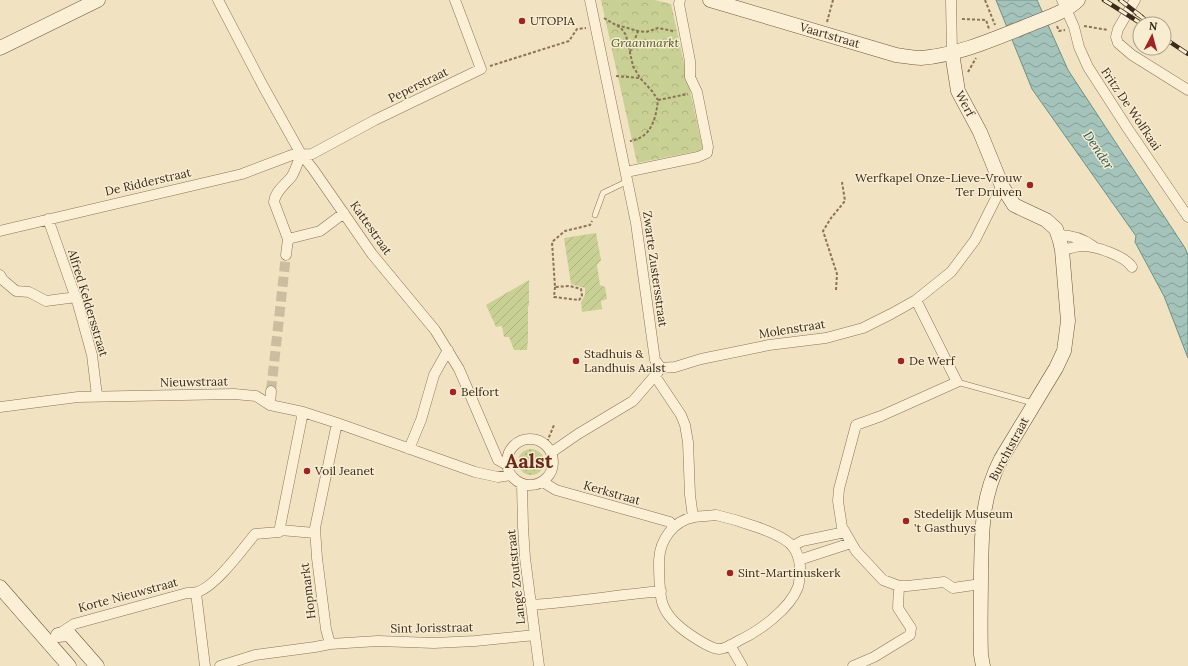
<svg xmlns="http://www.w3.org/2000/svg" width="1188" height="666" font-family="Lora,serif">
<style>
.grass{fill:url(#grass-dots)}
.park{fill:url(#park-crowns)}
.garden{fill:url(#garden-furrows)}
.water{fill:url(#water-waves);stroke:#6a9288}
.lines{fill:none;stroke-linecap:round;stroke-linejoin:round}
.street-tunnel{stroke:#ccbda0;stroke-width:10;stroke-dasharray:10 5;stroke-linecap:butt}
.lane-casing{stroke:#8b7357;stroke-width:6}
.street-casing{stroke:#8b7357;stroke-width:11}
.secondary-casing{stroke:#6d543b;stroke-width:15}
.path{stroke:#8b7357;stroke-width:2;stroke-dasharray:3 2;stroke-linecap:butt}
.lane{stroke:#fbefd5;stroke-width:5}
.street{stroke:#fbefd5;stroke-width:10}
.secondary{stroke:#fbefd5;stroke-width:14}
.rail-casing{stroke:#3a2b1d;stroke-width:4.5}
.rail{stroke:#f8ecd1;stroke-width:3;stroke-dasharray:9;stroke-linecap:butt}
.poi-dot{fill:#9e2425;stroke:#f8ecd1;stroke-width:1.5}
.labels{text-anchor:middle;stroke-width:3;stroke-linejoin:round;paint-order:stroke}
.poi-label{font-size:12px;fill:#3a2b1d;stroke:#f8ecd1;text-anchor:start}
.street-label{font-size:12px;fill:#3a2b1d;stroke:#f8ecd1}
.park-label{font-size:12px;font-style:italic;fill:#4b5822;stroke:#f8ecd1}
.water-label{font-size:13px;font-style:italic;fill:#2b5b58;stroke:#f8ecd1}
.town-label{font-size:20px;font-weight:bold;fill:#6a2a19;stroke:#f8ecd1}
</style>
<defs>
<pattern id="grass-dots" width="8" height="8" patternUnits="userSpaceOnUse"><rect width="8" height="8" fill="#c9d094"/><path d="M2 2h.1M6 6h.1" fill="none" stroke="#adb37f" stroke-width="1.8" stroke-linecap="round"/></pattern>
<pattern id="park-crowns" width="20" height="18" patternUnits="userSpaceOnUse"><rect width="20" height="18" fill="#c9d094"/><path d="M2 6a3 3 0 1 1 6 0M12 15a3 3 0 1 1 6 0" fill="none" stroke="#adb37f"/></pattern>
<pattern id="garden-furrows" width="10" height="10" patternUnits="userSpaceOnUse"><rect width="10" height="10" fill="#c9d094"/><path d="M-1 1l2-2M0 10L10 0M9 11l2-2" fill="none" stroke="#adb37f"/></pattern>
<pattern id="water-waves" width="16" height="10" patternUnits="userSpaceOnUse"><rect width="16" height="10" fill="#a4c3ba"/><path d="M0 5q4-4 8 0t8 0" fill="none" stroke="#879f97"/></pattern>
</defs>
<rect width="100%" height="100%" fill="#f1e2c1"/>
<path class="grass" d="M518 462a13 13 0 1 1 26 0a13 13 0 1 1-26 0Z"/>
<path class="park" d="M601,0H655L671,4L703,150L637,163Z"/>
<path class="garden" d="M596,233L601,260L597,265L600,285L605,287L607,299L601,301L602,309L582,312L581,302L585,295V288L571,284L564,238Z
M529,280V305L528,307V340L527,350H514L509,337H504L502,326L496,327L486,305Z"/>
<path class="water" d="M996,0H1037L1068,70L1185,248L1188,255V358L1164,296L1135,242L1136,236L1032,89Z"/>
<g class="lines">
<path class="street-tunnel" d="M271,391L286,255"/>
<defs>
<path id="lane" d="M595,215L603,193L628,181
M957,382L1033,403"/>
<path id="street" d="M218,0L263,86L301,154L313,169L372,254L435,330L459,369L498,460L507,465
M590,0L636,223L655,360L661,368
M951,0L952,53
M1062,0L1074,27L1079,47L1088,67L1128,129L1188,217
M1135,0L1118,29L1116,37L1118,43L1132,55L1188,90
M626,172L698,157L707,153L708,147L697,92L690,77V61L679,4L680,0
M48,219L78,304L92,355L97,396
M0,231L242,174L292,155L312,154L375,120L481,69L455,0
M1058,235C1072,235 1082,238 1093,246
M288,239L320,231L344,213
M1062,250C1069,249 1076,246 1083,246C1096,246 1125,256 1132,267
M286,255L288,239L274,202C275,191 286,184 292,176C296,169 298,162 301,154
M0,275L3,280L16,291L29,292L46,301L69,298L75,297
M916,300L957,382L881,416L856,425L839,489L838,501L842,527L856,551L883,580L899,586H907L944,582L953,588L981,584
M661,368L675,367L701,359L769,345L826,338L863,328L891,314L916,300L951,272L975,240L1002,186
M655,376L681,415L685,425L688,442L690,495L693,517
M270,405L271,391
M0,407L78,397L234,394L256,396L270,405L303,412L337,423L475,472L498,477L511,475
M507 462a23 23 0 1 1 46 0a23 23 0 1 1-46 0Z
M409,449L421,420L434,375L448,350
M552,452L578,434L633,401L658,372
M543,482L556,490L670,522L672,528
M522,484L523,527L525,558L539,666
M716,515C734,519 783,533 793,547C798,553 799,559 800,566C800,574 800,580 798,587C790,609 758,632 738,641C733,644 725,649 719,649C710,649 687,633 680,627C674,622 666,613 663,605C659,595 659,572 659,560C660,540 673,521 694,517C701,516 709,516 716,515Z
M280,530L315,533
M793,546L802,541L845,532
M799,560L851,543
M196,593L205,666
M531,605C575,602 618,595 661,591
M59,634L74,624L187,593C190,593 194,593 197,592C215,587 242,550 255,534L279,532L303,412
M330,644L378,641L434,643L475,641L535,635
M730,645L742,666
M220,666L255,655L315,647L330,644L326,629L317,558L315,528L337,423
M853,666L874,657L910,635L911,628L898,608L899,586"/>
<g id="secondary">
<path id="s1" d="M710,0L896,55C904,56 913,58 921,58C958,55 994,39 1029,25C1045,18 1065,13 1078,0"/>
<path d="M0,48L98,0"/>
<path id="s2" d="M952,53L958,91L980,132L1002,186L1014,205L1046,220L1056,229L1060,241L1062,250L1068,321L1064,351L1056,368L1001,459C981,498 982,530 981,573C981,600 980,628 981,655L983,666"/>
<path d="M0,587L69,666"/>
<path d="M58,635L69,634L97,666"/>
</g>
</defs>
<use href="#lane" class="lane-casing"/>
<use href="#street" class="street-casing"/>
<use href="#secondary" class="secondary-casing"/>
<path class="path" d="M985,0L995,25
M604,18L621,28L626,35L633,66L640,78
M962,19L986,20L989,29
M827,22L833,0
M617,25L638,31L646,32L658,28L673,31
M1057,26L1059,31L1065,30
M1084,26L1108,30
M630,52L638,31
M490,66L569,41L577,29L586,28
M968,72L976,58
M616,76L640,78L652,91L658,100C656,119 651,138 630,141
M658,100L688,94
M555,287L554,297L579,300L582,296L581,289L570,286L555,287L552,242L565,231L590,225L592,221
M836,290L837,274L823,231L831,218L845,201L842,182
M547,442L554,425"/>
<use href="#lane" class="lane"/>
<use href="#street" class="street"/>
<use href="#secondary" class="secondary"/>
<defs>
<path id="rail" d="M1104,0L1142,24
M1120,0L1142,17
M1137,14L1152,24
M1164,38L1188,54"/>
</defs>
<use href="#rail" class="rail-casing"/>
<use href="#rail" class="rail"/>
</g>
<g class="poi-dot">
<circle cx="522" cy="21" r="4"/>
<circle cx="1030" cy="185" r="4"/>
<circle cx="576" cy="361" r="4"/>
<circle cx="901" cy="361" r="4"/>
<circle cx="453" cy="392" r="4"/>
<circle cx="307" cy="471" r="4"/>
<circle cx="906" cy="521" r="4"/>
<circle cx="730" cy="573" r="4"/>
</g>
<g class="labels">
<g class="poi-label">
<text x="530" y="25">UTOPIA</text>
<text x="1022" y="182" text-anchor="end">Werfkapel Onze-Lieve-Vrouw<tspan x="1022" dy="14">Ter Druiven</tspan></text>
<text x="584" y="358">Stadhuis &amp;<tspan x="584" dy="14">Landhuis Aalst</tspan></text>
<text x="909" y="365">De Werf</text>
<text x="461" y="396">Belfort</text>
<text x="315" y="475">Voil Jeanet</text>
<text x="914" y="518">Stedelijk Museum<tspan x="914" dy="14">'t Gasthuys</tspan></text>
<text x="738" y="577">Sint-Martinuskerk</text>
</g>
<g class="street-label">
<text dy="4" stroke="none"><textPath href="#s1" startOffset="125">Vaartstraat</textPath></text>
<text transform="translate(418 85) rotate(-26)" y="4">Peperstraat</text>
<text dy="4" stroke="none"><textPath href="#s2" startOffset="53">Werf</textPath></text>
<text transform="translate(1131 109) rotate(56)" y="4">Fritz De Wolfkaai</text>
<text transform="translate(148 182) rotate(-13)" y="4">De Ridderstraat</text>
<text transform="translate(371 228) rotate(55)" y="4">Kattestraat</text>
<text transform="translate(655 269) rotate(82)" y="4">Zwarte Zustersstraat</text>
<text transform="translate(88 303) rotate(73)" y="4">Alfred Keldersstraat</text>
<text transform="translate(792 329) rotate(-9)" y="4">Molenstraat</text>
<text transform="translate(194 382) rotate(-1)" y="4">Nieuwstraat</text>
<text transform="translate(1009 449) rotate(-62)" y="4">Burchtstraat</text>
<text transform="translate(612 493) rotate(16)" y="4">Kerkstraat</text>
<text transform="translate(516 577) rotate(-96)" y="4">Lange Zoutstraat</text>
<text transform="translate(308 591) rotate(-97)" y="4">Hopmarkt</text>
<text transform="translate(128 595) rotate(-15)" y="4">Korte Nieuwstraat</text>
<text transform="translate(432 628) rotate(-1)" y="4">Sint Jorisstraat</text>
</g>
<g class="park-label">
<text x="645" y="47">Graanmarkt</text>
</g>
<g class="water-label">
<text transform="translate(1099 150) rotate(56)" y="5">Dender</text>
</g>
<g class="town-label">
<text x="529" y="468">Aalst</text>
</g>
</g>
<g transform="translate(1152 36) rotate(6)"><circle r="19" fill="#f8ecd1" stroke="#ac9f89"/>
<path d="M0-3L7 15L0 10L-7 15Z" fill="#9e2425"/>
<text y="-6" font-size="11" font-weight="bold" text-anchor="middle" fill="#3a2b1d">N</text>
</g>
</svg>
